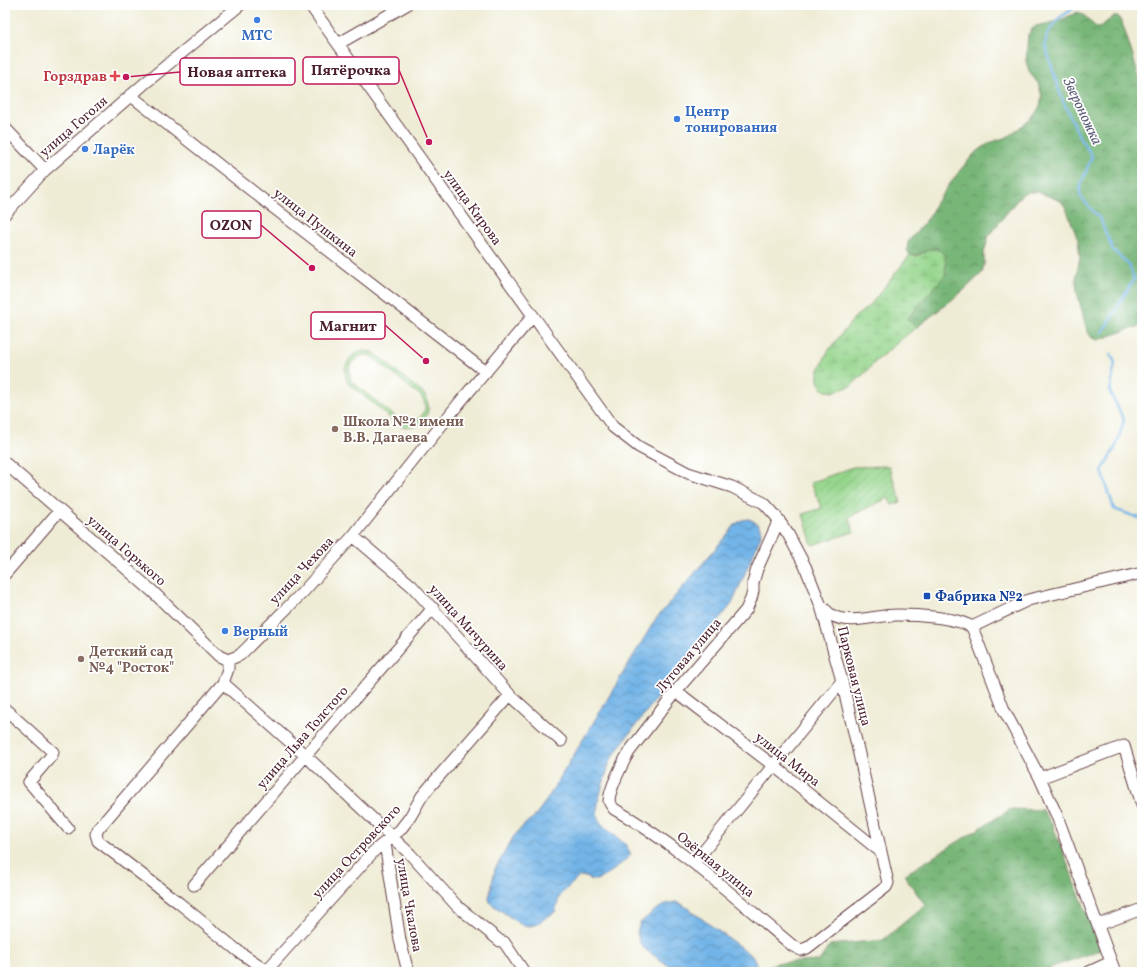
<svg xmlns="http://www.w3.org/2000/svg" width="1147" height="977" font-family="Vollkorn,serif">
<style>
.green{fill:#95d58c;stroke:#707a5c;fill-rule:evenodd}
.forest{fill:url(#forest-crowns);stroke:#616a52}
.wetland{fill:url(#wetland-marsh);stroke:#707a5c}
.garden{fill:url(#garden-furrows);stroke:#707a5c}
.water{fill:url(#water-waves);stroke:#5e6a89}
.lines{fill:none;stroke-linecap:round;stroke-linejoin:round}
.stream{stroke:#72b4e7;stroke-width:2.5}
.minor-casing{stroke:#633e44;stroke-width:13}
.minor{stroke:#fff;stroke-width:11}
.shop-dot{fill:#3f7fe0;stroke:#fff;stroke-width:1.5}
.health-dot{fill:#e0444e;stroke:#fff;stroke-width:1.5}
.education-dot{fill:#8d6e63;stroke:#fff;stroke-width:1.5}
.transit-dot{fill:#1a4fb4;stroke:#fff;stroke-width:1.5}
.labels{text-anchor:middle;stroke-width:3.5;stroke-linejoin:round;paint-order:stroke}
.shop-label{font-size:14px;font-weight:bold;fill:#366cbe;stroke:#fff;text-anchor:start}
.health-label{font-size:14px;font-weight:bold;fill:#be3a42;stroke:#fff;text-anchor:end}
.street-label{font-size:14px;fill:#4a1f2b;stroke:#fff}
.education-label{font-size:14px;font-weight:bold;fill:#785e54;stroke:#fff;text-anchor:start}
.transit-label{font-size:14px;font-weight:bold;fill:#164399;stroke:#fff;text-anchor:start}
.water-label{font-size:15px;font-style:italic;fill:#5a5b76;stroke:#fff}
.leader{fill:none;stroke:#c2185b;stroke-width:1.5}
.callout-dot{fill:#c2185b;stroke:#fff;stroke-width:1.5}
.callout{fill:#fff;stroke:#c2185b;stroke-width:1.5}
.callout-label{font-size:15px;text-anchor:middle;font-weight:bold;fill:#4a1f2b}
</style>
<defs>
<pattern id="forest-crowns" width="20" height="18" patternUnits="userSpaceOnUse"><rect width="20" height="18" fill="#78b678"/><path d="M2 6a3 3 0 1 1 6 0M12 15a3 3 0 1 1 6 0" fill="none" stroke="#649363"/></pattern>
<pattern id="wetland-marsh" width="20" height="14" patternUnits="userSpaceOnUse"><rect width="20" height="14" fill="#95d58c"/><path d="M1 5h8M5 5V1M11 12h8M15 12V8" fill="none" stroke="#82b679"/></pattern>
<pattern id="garden-furrows" width="10" height="10" patternUnits="userSpaceOnUse"><rect width="10" height="10" fill="#95d58c"/><path d="M-1 1l2-2M0 10L10 0M9 11l2-2" fill="none" stroke="#82b679"/></pattern>
<pattern id="water-waves" width="16" height="10" patternUnits="userSpaceOnUse"><rect width="16" height="10" fill="#72b4e7"/><path d="M0 5q4-4 8 0t8 0" fill="none" stroke="#6092bb"/></pattern>
</defs>
<rect width="100%" height="100%" fill="#fff"/>
<filter id="ink" filterUnits="userSpaceOnUse"><feTurbulence type="fractalNoise" baseFrequency=".025" numOctaves="2"/><feDisplacementMap in="SourceGraphic" scale="8" xChannelSelector="R" yChannelSelector="G"/><feConvolveMatrix kernelMatrix="1 2 1 2 8 2 1 2 1" color-interpolation-filters="sRGB"/></filter>
<filter id="wash" filterUnits="userSpaceOnUse"><feTurbulence type="fractalNoise" baseFrequency=".012" numOctaves="4" result="noise"/><feDisplacementMap in="SourceGraphic" scale="16" xChannelSelector="R" yChannelSelector="G"/><feGaussianBlur stdDeviation="0.9" result="paint"/><feColorMatrix in="noise" values="0 0 0 0 0 0 0 0 0 0 0 0 0 0 0 0 0 1.4 0 .05"/><feComposite in="paint" operator="in"/></filter>
<g filter="url(#wash)">
<rect width="100%" height="100%" fill="#efecd5"/>
<path class="green" d="M363,351L373,352L425,395C435,414 421,431 400,426L348,383C341,369 347,355 363,351ZM367,355L371,356C383,366 396,376 408,386C412,390 419,393 422,398C432,412 415,426 402,422L351,381L349,370L351,363L360,356Z"/>
<path class="forest" d="M1078,12C1088,15 1090,25 1099,28L1114,16H1118L1124,28L1142,86V325L1098,340L1092,338L1087,331L1077,292L1076,279L1080,257L1078,240L1066,208L1061,201L1038,192H1029L1022,194L989,235L984,253V265L982,273L963,291L916,328L907,319L911,315L937,249C925,249 920,256 910,255L907,250L908,242L930,216L935,204L961,169L974,154L989,143L1007,137L1030,120L1036,113L1040,106L1042,97L1040,89L1038,83L1029,72L1026,61L1028,35L1032,29L1036,26L1058,21Z
M1011,809L1043,810L1053,826L1101,950L1049,968L1052,972H763L775,963L819,961L830,945L883,940L925,905L904,875Z"/>
<path class="wetland" d="M930,249H937L943,253L946,263L945,275L907,319L916,328L910,332L876,361L866,372L851,386L834,392L826,391L822,388L818,381V372L828,351L855,317L870,305L910,255L917,256Z"/>
<path class="garden" d="M889,466L901,502L892,505L888,498L849,517L854,532L812,545L803,514L822,508L810,483L853,467Z"/>
<path class="water" d="M749,519C758,523 761,526 761,536L732,604L685,661L620,746L610,761L599,798L597,810L598,819L602,825L625,844L631,854C627,860 602,881 594,880C588,879 585,875 579,877L560,895L555,912L535,925L529,926L520,924L490,903L489,898L495,869L514,836L525,824L534,817L546,801L655,620L736,524L742,520Z
M675,902L682,904L752,956L758,967L756,972H678L646,950L640,943L637,933L640,923L654,911L666,904Z"/>
<g class="lines">
<path class="stream" d="M1079,5L1059,18L1047,34L1045,45L1062,99L1080,138L1092,156L1080,187V196L1100,219L1113,250L1129,265L1134,279L1102,333
M1111,354L1115,363L1110,392L1124,420L1117,444L1102,471L1114,509L1142,519"/>
</g>
</g>
<g filter="url(#ink)">
<g class="lines">
<defs>
<path id="minor" d="M310,5L613,427L639,447L688,473L732,487L764,503L775,515L788,534L805,566L821,606L842,681L859,754L888,883L886,887L807,948L801,950L793,946C735,898 680,846 614,809C612,806 610,804 609,801C609,790 623,762 629,752L676,691L746,610L751,599L753,591V583L757,569L779,520
M338,44L406,5
M130,95L261,198L486,372
M5,128L45,170
M5,214L45,170L144,84L240,5
M5,463L152,591L219,656L228,660
M353,536L412,586L510,695L561,741
M5,574L59,511
M821,606C825,609 829,614 833,616C853,625 875,615 897,615C916,615 956,617 972,627L1004,710L1040,778L1057,816L1115,972
M972,627L1028,600L1142,573
M228,660L240,655L303,592L353,536L460,402L533,316
M228,660V669L223,683L98,829L96,834L98,841L179,903L238,951L269,972
M223,683L306,756L410,854L457,906L500,941L504,942L524,972
M676,691L774,766L881,852
M5,709L53,752L52,755L29,782L68,828
M1040,778L1124,746L1142,805
M385,843L400,940L408,972
M694,863L842,681
M194,885L433,608
M1098,925L1142,909
M267,970L374,851L400,830L410,817L422,796L433,783L510,695
M1089,972L1111,962"/>
</defs>
<use href="#minor" class="minor-casing"/>
<use href="#minor" class="minor"/>
</g>
</g>
<g class="shop-dot">
<circle cx="257" cy="20" r="4"/>
<circle cx="677" cy="119" r="4"/>
<circle cx="85" cy="149" r="4"/>
<circle cx="225" cy="631" r="4"/>
</g>
<path class="health-dot" d="M113 70h4v4h4v4h-4v4h-4v-4h-4v-4h4z"/>
<g class="education-dot">
<circle cx="335" cy="429" r="4"/>
<circle cx="81" cy="659" r="4"/>
</g>
<rect class="transit-dot" x="923" y="592" width="8" height="8" rx="2"/>
<g class="labels">
<g class="shop-label">
<text x="257" y="40" text-anchor="middle">МТС</text>
<text x="685" y="116">Центр<tspan x="685" dy="16">тонирования</tspan></text>
<text x="93" y="154">Ларёк</text>
<text x="233" y="636">Верный</text>
</g>
<g class="health-label">
<text x="107" y="81">Горздрав</text>
</g>
<g class="street-label">
<text transform="translate(73 126) rotate(-41)" y="5">улица Гоголя</text>
<text transform="translate(473 207) rotate(54)" y="5">улица Кирова</text>
<text transform="translate(316 222) rotate(38)" y="5">улица Пушкина</text>
<text transform="translate(127 550) rotate(41)" y="5">улица Горького</text>
<text transform="translate(301 570) rotate(-47)" y="5">улица Чехова</text>
<text transform="translate(469 627) rotate(48)" y="5">улица Мичурина</text>
<text transform="translate(688 655) rotate(-50)" y="5">Луговая улица</text>
<text transform="translate(855 676) rotate(76)" y="5">Парковая улица</text>
<text transform="translate(302 737) rotate(-49)" y="5">улица Льва Толстого</text>
<text transform="translate(788 759) rotate(38)" y="5">улица Мира</text>
<text transform="translate(356 851) rotate(-47)" y="5">улица Островского</text>
<text transform="translate(716 864) rotate(39)" y="5">Озёрная улица</text>
<text transform="translate(410 905) rotate(80)" y="5">улица Чкалова</text>
</g>
<g class="education-label">
<text x="343" y="426">Школа №2 имени<tspan x="343" dy="16">В.В. Дагаева</tspan></text>
<text x="89" y="656">Детский сад<tspan x="89" dy="16">№4 "Росток"</tspan></text>
</g>
<g class="transit-label">
<text x="935" y="601">Фабрика №2</text>
</g>
<g class="water-label">
<text transform="translate(1083 111) rotate(65)" y="5">Звероножка</text>
</g>
</g>
<path class="leader" d="M429 142L399 70M126 77L180 72M312 268L261 225M426 361L385 325"/>
<g class="callout-dot">
<circle cx="429" cy="142" r="4"/>
<circle cx="126" cy="77" r="4"/>
<circle cx="312" cy="268" r="4"/>
<circle cx="426" cy="361" r="4"/>
</g>
<g class="callout">
<rect x="303" y="57" width="96" height="27" rx="4"/>
<rect x="180" y="58" width="115" height="27" rx="4"/>
<rect x="202" y="211" width="59" height="27" rx="4"/>
<rect x="311" y="312" width="74" height="27" rx="4"/>
</g>
<g class="callout-label">
<text x="351" y="75">Пятёрочка</text>
<text x="237" y="77">Новая аптека</text>
<text x="231" y="230">OZON</text>
<text x="348" y="331">Магнит</text>
</g>
<rect width="1147" height="977" fill="none" stroke="#fff" stroke-width="20"/>
</svg>
